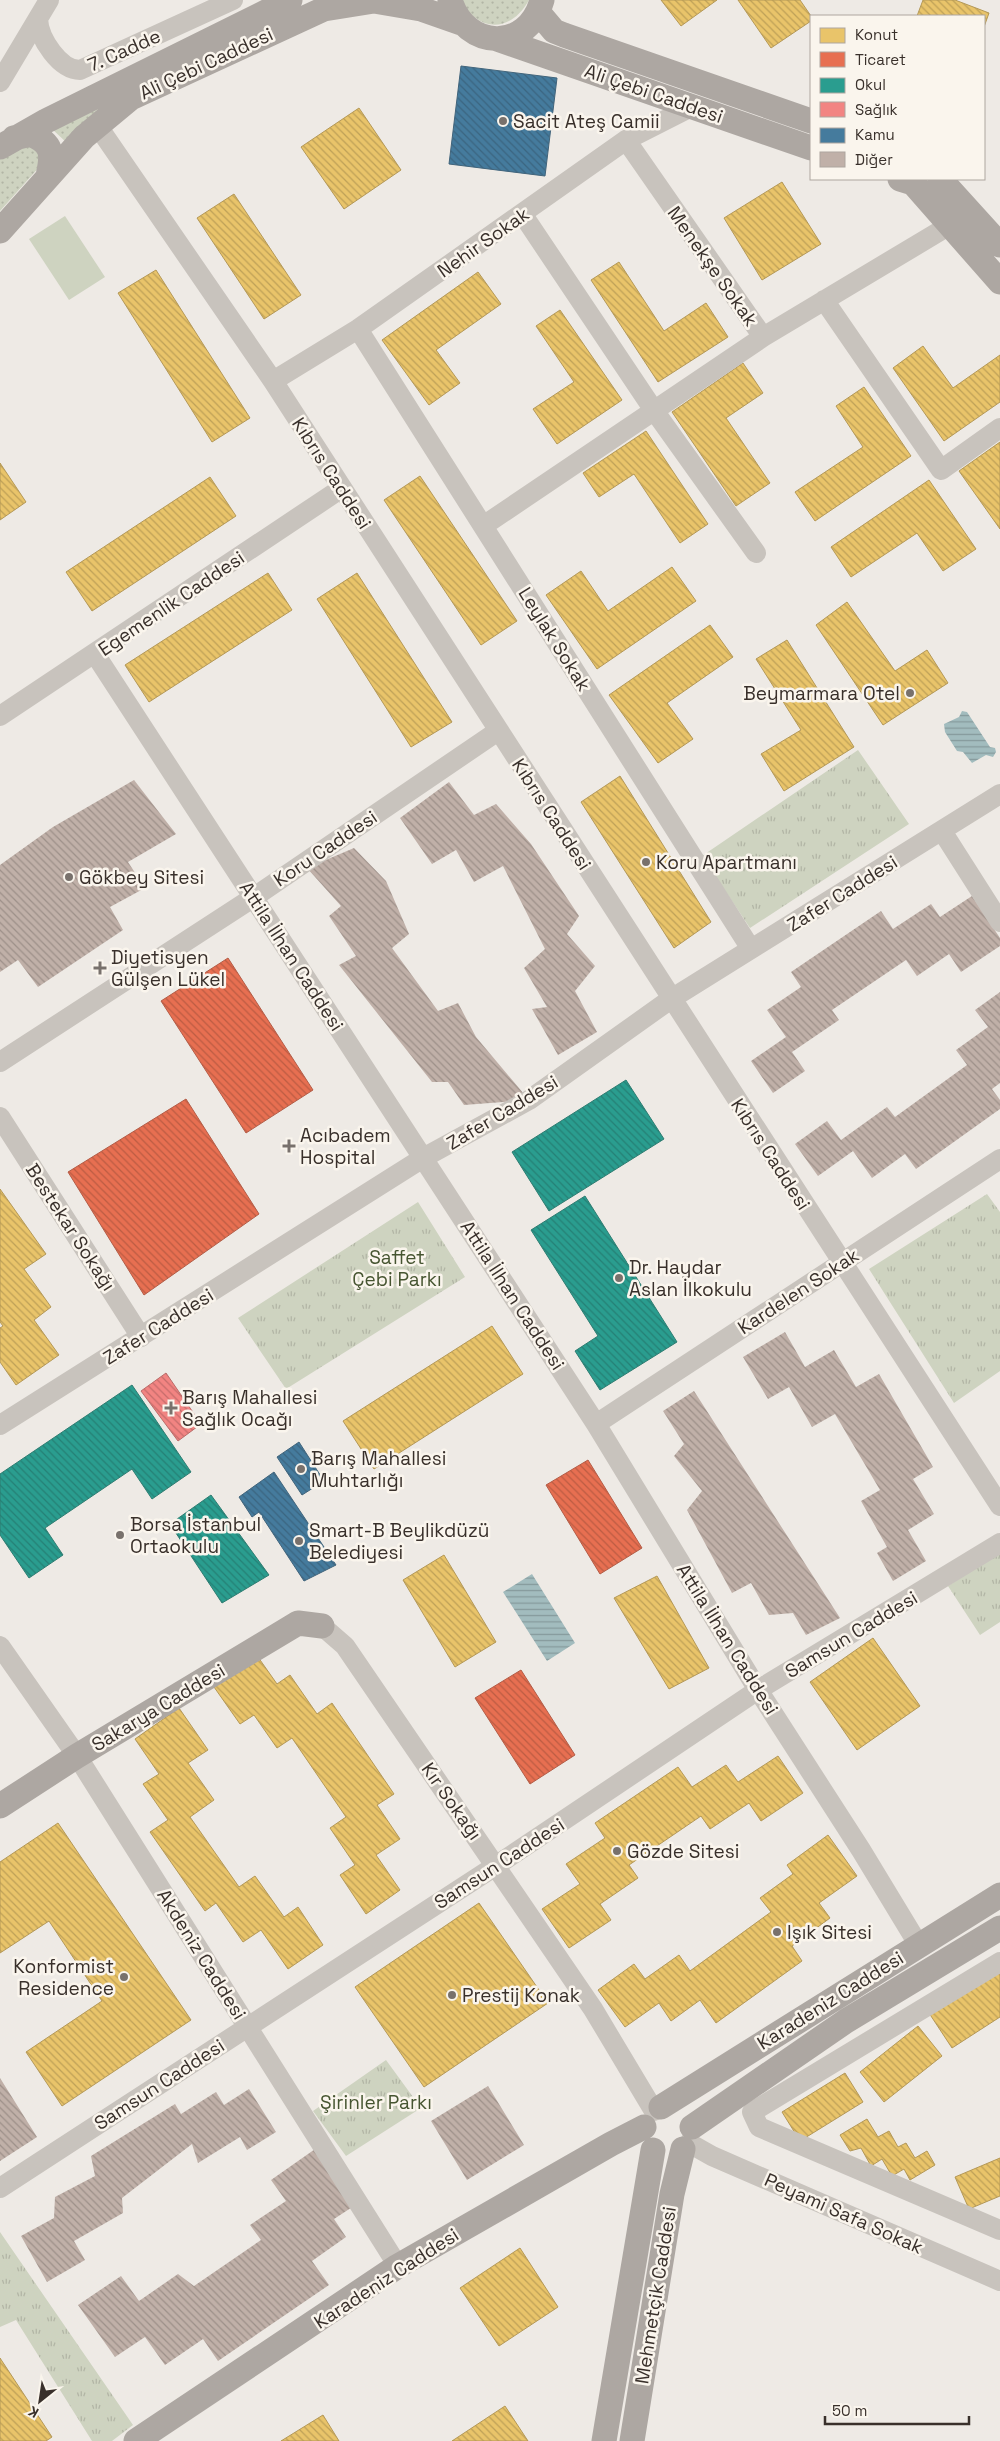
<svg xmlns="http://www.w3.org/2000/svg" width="1000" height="2441" font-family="'Space Grotesk',sans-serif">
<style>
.grass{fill:url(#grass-dots)}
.park{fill:url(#park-tufts)}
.pitch{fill:#ced3c0}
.water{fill:url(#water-rules)}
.homes{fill:url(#homes-back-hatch);stroke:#b49857}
.shops{fill:url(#shops-back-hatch);stroke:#b35c46}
.schools{fill:url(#schools-back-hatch);stroke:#2e7c71}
.health{fill:url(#health-back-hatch);stroke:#ba6b68}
.public{fill:url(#public-back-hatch);stroke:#41647b}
.building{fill:url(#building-back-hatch)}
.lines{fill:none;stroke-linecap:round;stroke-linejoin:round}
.minor{stroke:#c8c3bd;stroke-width:20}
.major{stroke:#ada7a2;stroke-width:25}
.poi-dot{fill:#78716c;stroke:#faf5ed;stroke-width:2}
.labels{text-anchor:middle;stroke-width:5;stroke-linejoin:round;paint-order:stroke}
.street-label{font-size:19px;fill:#39302b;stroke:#faf5ed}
.poi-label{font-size:19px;fill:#39302b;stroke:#faf5ed;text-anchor:start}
.park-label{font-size:19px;fill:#465531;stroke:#faf5ed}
</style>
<defs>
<pattern id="grass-dots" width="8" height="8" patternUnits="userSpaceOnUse" patternTransform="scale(1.25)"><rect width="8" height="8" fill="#ced3c0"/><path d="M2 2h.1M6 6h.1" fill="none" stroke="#b2b5a5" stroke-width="1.8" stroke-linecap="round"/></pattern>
<pattern id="park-tufts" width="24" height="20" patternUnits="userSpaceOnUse" patternTransform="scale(1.25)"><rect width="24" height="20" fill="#ced3c0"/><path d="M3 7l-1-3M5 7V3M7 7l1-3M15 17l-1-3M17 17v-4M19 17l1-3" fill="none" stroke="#b2b5a5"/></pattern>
<pattern id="water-rules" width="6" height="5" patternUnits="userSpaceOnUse" patternTransform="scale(1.25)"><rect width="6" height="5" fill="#a2bcbe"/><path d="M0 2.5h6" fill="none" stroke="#85999b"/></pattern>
<pattern id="homes-back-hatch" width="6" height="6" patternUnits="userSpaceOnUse" patternTransform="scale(1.25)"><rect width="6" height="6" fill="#e9c46a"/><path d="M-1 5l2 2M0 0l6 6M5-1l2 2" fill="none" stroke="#bea057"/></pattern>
<pattern id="shops-back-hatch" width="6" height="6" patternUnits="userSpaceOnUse" patternTransform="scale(1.25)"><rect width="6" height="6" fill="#e76f51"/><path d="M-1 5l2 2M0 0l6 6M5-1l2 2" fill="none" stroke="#bc5c43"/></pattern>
<pattern id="schools-back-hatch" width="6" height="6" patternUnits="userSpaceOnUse" patternTransform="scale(1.25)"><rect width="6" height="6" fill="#2a9d8f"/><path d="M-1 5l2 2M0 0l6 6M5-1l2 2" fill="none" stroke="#258075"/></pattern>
<pattern id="health-back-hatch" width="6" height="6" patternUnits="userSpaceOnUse" patternTransform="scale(1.25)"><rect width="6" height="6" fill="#f28482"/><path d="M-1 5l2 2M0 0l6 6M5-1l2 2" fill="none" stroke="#c56c6b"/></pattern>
<pattern id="public-back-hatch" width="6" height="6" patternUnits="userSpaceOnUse" patternTransform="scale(1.25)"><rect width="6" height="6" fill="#457b9d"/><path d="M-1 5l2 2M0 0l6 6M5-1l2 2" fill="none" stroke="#3b6580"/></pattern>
<pattern id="building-back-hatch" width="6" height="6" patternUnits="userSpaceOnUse" patternTransform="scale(1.25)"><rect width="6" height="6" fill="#c0b0a8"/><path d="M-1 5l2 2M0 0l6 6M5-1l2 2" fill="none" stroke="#9d9089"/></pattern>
</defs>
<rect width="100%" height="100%" fill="#eeeae5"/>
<path class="grass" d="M461,0H529C511,33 478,33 461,0Z
M102,105L67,143L52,129Z
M32,146L39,154L42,164L0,211V158L10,148Z"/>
<path class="park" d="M858,750L909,824L750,928L702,856Z
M987,1194L1000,1212V1371L954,1403L869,1269Z
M418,1202L465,1277L286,1389L238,1318Z
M1000,1552V1622L980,1635L948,1586Z
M386,2060L421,2108L346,2156L313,2111Z
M0,2232L133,2425L112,2441H92L16,2320L0,2327Z"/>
<path class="pitch" d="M65,216L105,277L69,300L29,239Z"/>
<path class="water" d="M962,711L967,712L990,747L995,748L996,752L993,757L986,755L972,763L963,752L957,751L945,732L944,724L959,717Z
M532,1574L575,1643L547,1661L503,1592Z"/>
<path class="homes" d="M661,0H717L681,26Z
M738,0H800L811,16V21L771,48Z
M923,0H955L989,13L984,27V16H917Z
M359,108L401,170L344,209L301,147Z
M782,182L821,244L762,280L724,218Z
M234,194L301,295L264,319L197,218Z
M619,262L664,331L706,303L728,337L658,382L591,280Z
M156,270L250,418L212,442L118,293Z
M478,272L501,304L436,350L460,383L429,405L382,340Z
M560,310L622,400L557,444L533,409L574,382L536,326Z
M923,346L953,388L1000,355V402L944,441L893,368Z
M743,363L763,393L726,418L770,483L736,506L672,412Z
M864,387L911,456L815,521L795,492L863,447L836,406Z
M646,431L708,524L680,543L634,474L599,497L583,473Z
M1000,442V529L959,471Z
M0,463L26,502L0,520Z
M420,476L517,621L481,645L384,500Z
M210,477L236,516L92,611L66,572Z
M929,480L976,549L943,571L917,533L851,577L831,547Z
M672,567L696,601L597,669L546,595L581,571L608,611Z
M268,573L292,610L149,702L125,665Z
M357,573L452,722L411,747L317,599Z
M847,602L895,671L927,650L948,683L883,725L816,625Z
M710,625L733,657L667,703L693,739L658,763L609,695Z
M787,640L854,747L784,791L761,754L801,730L756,659Z
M620,776L711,922L674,948L581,802Z
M0,1189L46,1254L24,1269L51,1307L34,1320L59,1355L16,1385L0,1362V1328L3,1326L0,1322Z
M492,1326L523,1374L374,1469L343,1421Z
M444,1555L496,1642L455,1667L403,1580Z
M657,1576L709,1668L669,1689L614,1598Z
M873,1638L920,1706L857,1750L810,1682Z
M258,1657L277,1684L290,1675L317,1714L332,1703L394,1794L377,1805L400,1839L376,1855L400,1890L366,1914L340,1875L355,1865L330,1828L346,1817L292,1738L277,1748L254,1715L240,1724L214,1687Z
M179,1708L208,1750L188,1763L214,1800L190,1817L239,1887L255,1876L284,1917L298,1907L323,1945L288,1969L261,1930L243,1942L216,1903L205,1911L150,1832L168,1820L143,1784L159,1774L135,1739Z
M778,1756L803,1793L761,1821L749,1803L710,1829L701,1816L629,1865L638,1878L600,1904L611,1920L569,1948L542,1909L580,1884L566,1864L605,1838L595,1823L678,1767L692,1787L726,1765L738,1782Z
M58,1823L191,2020L62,2106L26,2052L102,2001L49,1921L0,1953V1862Z
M828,1835L857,1876L819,1903L830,1918L792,1946L802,1961L716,2023L700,2000L671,2021L659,2003L625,2027L598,1990L634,1964L645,1979L679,1955L690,1971L771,1912L760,1898L793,1874L787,1865Z
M479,1903L548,2003L424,2087L355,1987Z
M1000,1967V2017L952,2048L929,2013Z
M918,2026L942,2056L884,2102L860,2072Z
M845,2073L863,2102L800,2141L782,2112Z
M867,2119L878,2137L889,2131L898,2147L906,2143L915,2158L927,2151L935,2165L910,2180L904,2169L892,2176L882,2159L871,2166L861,2148L850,2151L840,2135Z
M1000,2158V2196L969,2209L955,2177Z
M520,2248L558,2307L499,2346L460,2288Z
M0,2358L52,2437L46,2441H0Z
M505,2406L528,2441H452Z
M323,2415L339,2441H281Z"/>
<path class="shops" d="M228,958L313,1090L246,1133L161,1001Z
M186,1099L259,1214L144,1295L68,1172Z
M588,1460L642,1548L600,1574L546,1485Z
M521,1670L575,1755L530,1784L475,1698Z"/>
<path class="schools" d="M626,1080L664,1139L549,1211L512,1152Z
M585,1196L677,1342L600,1390L575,1351L598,1336L531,1230Z
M132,1385L191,1472L152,1499L132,1469L45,1528L63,1555L29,1578L0,1535V1474Z
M211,1495L269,1575L222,1603L170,1524Z"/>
<path class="health" d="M166,1373L201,1424L178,1441L141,1391Z"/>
<path class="public" d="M461,66L557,78L545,176L449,164Z
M299,1442L324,1481L302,1495L277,1457Z
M274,1472L336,1565L304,1581L259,1512L252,1517L239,1497Z"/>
<path class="building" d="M134,780L176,834L128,862L145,888L110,907L123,930L38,987L18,960L0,972V865L53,827Z
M449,782L474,815L496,804L531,844L579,916L567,934L595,966L575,991L597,1032L558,1055L532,1009L547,1007L524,968L545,949L503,866L474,882L456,850L432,864L400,818Z
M354,848L386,881L409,934L392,948L438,1011L458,1003L476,1037L529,1100L464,1105L448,1082H432L339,965L356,956L329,916L341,906L307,868Z
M972,896L1000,938V946L961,972L949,954L917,976L906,960L832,1010L839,1020L792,1052L805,1071L773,1093L751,1061L786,1037L767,1010L801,987L791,972L881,911L893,929L931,904L940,917Z
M1000,992V1083L992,1089L1000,1100V1109L916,1169L905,1154L872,1178L853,1151L818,1176L795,1144L827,1121L841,1140L887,1107L895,1117L967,1065L956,1050L988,1027L975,1010Z
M785,1332L805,1367L834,1350L856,1387L879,1374L933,1467L913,1479L934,1514L908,1530L926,1561L893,1581L877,1553L887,1547L861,1501L880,1490L835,1414L812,1427L789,1387L768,1399L743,1357Z
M694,1391L840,1618L806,1635L793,1613L769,1615L751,1583L732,1593L687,1510L702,1491L674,1456L684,1444L663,1411Z
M0,2078L37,2137L0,2161Z
M488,2086L524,2145L467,2180L431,2121Z
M249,2089L276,2132L247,2150L240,2137L198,2163L192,2144L122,2198L123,2213L74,2241L85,2260L47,2282L21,2236L54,2218L55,2197L95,2176L91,2156L175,2104L181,2114L216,2092L224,2105Z
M318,2147L357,2204L334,2219L346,2237L312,2261L329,2285L218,2361L203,2339L165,2365L145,2337L115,2357L78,2305L121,2276L139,2301L178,2274L194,2286L261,2240L250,2225L286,2201L271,2180Z"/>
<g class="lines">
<path class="minor" d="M38,19C39,39 60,70 80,70L233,0
M0,82L49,0
M97,125L273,381L1000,1506
M626,140L763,337L950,225
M523,215L653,409L756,553
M824,300L941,470L1000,428
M358,329L751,949
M273,381L358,329L626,140L693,106
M483,526L763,337
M95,654L596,1424L758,1690L861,1850L918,1944
M0,716L342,488
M942,831L1000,922
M0,1062L254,897L498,731
M0,1117L141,1337
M596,1424L1000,1159
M0,1425L423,1158L529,1100L671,999L1000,794
M322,1626L345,1646L593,2009L654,2111
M0,1646L77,1756L398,2266
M1000,1962L752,2112L759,2127L1000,2230
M689,2143L712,2156L1000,2281
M0,2188L497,1865L758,1690L1000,1543"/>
<path class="major" d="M450,0C465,50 528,53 542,0
M538,12L554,31L564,35L811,121
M497,39L811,148
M14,138L30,134C53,143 53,154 48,176
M0,147L46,121L290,0
M900,179L913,183L1000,282
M940,179L1000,245
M0,231L84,137L131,98L324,9L374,1L421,9L461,23
M0,1806L77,1756L298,1623L322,1626
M661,2107L1000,1895
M692,2127L846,2021L1000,1928
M136,2441L398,2266L611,2144L644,2127
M604,2441L653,2150
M632,2441L672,2194L683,2149"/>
</g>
<g class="poi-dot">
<circle cx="503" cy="121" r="5"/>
<circle cx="910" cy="693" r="5"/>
<circle cx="646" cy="862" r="5"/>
<circle cx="69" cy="877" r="5"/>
<path d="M97.5 960.5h5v5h5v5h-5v5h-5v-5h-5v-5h5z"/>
<path d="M286.5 1138.5h5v5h5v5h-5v5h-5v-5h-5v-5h5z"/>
<circle cx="619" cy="1278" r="5"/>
<path d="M168.5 1400.5h5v5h5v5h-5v5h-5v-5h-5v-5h5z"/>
<circle cx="301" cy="1469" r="5"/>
<circle cx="120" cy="1535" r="5"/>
<circle cx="299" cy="1541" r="5"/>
<circle cx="617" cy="1851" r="5"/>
<circle cx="777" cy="1932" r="5"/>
<circle cx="124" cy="1977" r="5"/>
<circle cx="452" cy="1995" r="5"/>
</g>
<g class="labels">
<g class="street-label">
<text transform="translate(124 50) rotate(-24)" y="7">7. Cadde</text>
<text transform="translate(206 63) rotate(-25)" y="7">Ali Çebi Caddesi</text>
<text transform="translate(654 93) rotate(19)" y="7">Ali Çebi Caddesi</text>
<text transform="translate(483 242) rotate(-35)" y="7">Nehir Sokak</text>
<text transform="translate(713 266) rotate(55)" y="7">Menekşe Sokak</text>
<text transform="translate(332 473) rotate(57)" y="7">Kıbrıs Caddesi</text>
<text transform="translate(171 603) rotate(-34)" y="7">Egemenlik Caddesi</text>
<text transform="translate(555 639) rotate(58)" y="7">Leylak Sokak</text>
<text transform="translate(552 814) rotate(57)" y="7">Kıbrıs Caddesi</text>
<text transform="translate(325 848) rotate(-34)" y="7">Koru Caddesi</text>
<text transform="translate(842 893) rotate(-32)" y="7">Zafer Caddesi</text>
<text transform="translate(292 956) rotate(57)" y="7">Attila İlhan Caddesi</text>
<text transform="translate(502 1112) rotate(-31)" y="7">Zafer Caddesi</text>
<text transform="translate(771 1154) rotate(57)" y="7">Kıbrıs Caddesi</text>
<text transform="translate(71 1227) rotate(57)" y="7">Bestekar Sokağı</text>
<text transform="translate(798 1291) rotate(-33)" y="7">Kardelen Sokak</text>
<text transform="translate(513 1295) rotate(57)" y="7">Attila İlhan Caddesi</text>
<text transform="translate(158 1326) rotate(-32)" y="7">Zafer Caddesi</text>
<text transform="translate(851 1634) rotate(-31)" y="7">Samsun Caddesi</text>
<text transform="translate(728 1639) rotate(58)" y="7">Attila İlhan Caddesi</text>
<text transform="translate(158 1707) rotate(-31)" y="7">Sakarya Caddesi</text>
<text transform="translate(452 1801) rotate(55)" y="7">Kır Sokağı</text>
<text transform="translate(499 1863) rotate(-33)" y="7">Samsun Caddesi</text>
<text transform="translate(202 1954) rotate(58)" y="7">Akdeniz Caddesi</text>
<text transform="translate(830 2000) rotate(-32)" y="7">Karadeniz Caddesi</text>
<text transform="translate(159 2084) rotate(-33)" y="7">Samsun Caddesi</text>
<text transform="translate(844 2213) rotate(24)" y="7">Peyami Safa Sokak</text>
<text transform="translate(386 2278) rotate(-33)" y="7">Karadeniz Caddesi</text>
<text transform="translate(655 2295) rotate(-81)" y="7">Mehmetçik Caddesi</text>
</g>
<g class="poi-label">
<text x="513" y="128">Sacit Ateş Camii</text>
<text x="900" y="700" text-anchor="end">Beymarmara Otel</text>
<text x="656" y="869">Koru Apartmanı</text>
<text x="79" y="884">Gökbey Sitesi</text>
<text x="111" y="964">Diyetisyen<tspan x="111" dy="22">Gülşen Lükel</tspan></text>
<text x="300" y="1142">Acıbadem<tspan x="300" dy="22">Hospital</tspan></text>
<text x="629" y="1274">Dr. Haydar<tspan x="629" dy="22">Aslan İlkokulu</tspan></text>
<text x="182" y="1404">Barış Mahallesi<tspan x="182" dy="22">Sağlık Ocağı</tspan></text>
<text x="311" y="1465">Barış Mahallesi<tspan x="311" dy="22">Muhtarlığı</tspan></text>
<text x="130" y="1531">Borsa İstanbul<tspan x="130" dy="22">Ortaokulu</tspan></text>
<text x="309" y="1537">Smart-B Beylikdüzü<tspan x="309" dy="22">Belediyesi</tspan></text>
<text x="627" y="1858">Gözde Sitesi</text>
<text x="787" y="1939">Işık Sitesi</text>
<text x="114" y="1973" text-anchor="end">Konformist<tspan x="114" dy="22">Residence</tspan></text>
<text x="462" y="2002">Prestij Konak</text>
</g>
<g class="park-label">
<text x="397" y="1264">Saffet<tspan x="397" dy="22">Çebi Parkı</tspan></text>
<text x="376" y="2109">Şirinler Parkı</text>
</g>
</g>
<rect x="810" y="15" width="175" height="165" fill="#faf5ed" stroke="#ada69f"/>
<rect x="820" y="28" width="25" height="15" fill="#e9c46a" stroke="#ada69f"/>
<text x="855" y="40" font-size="15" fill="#39302b">Konut</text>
<rect x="820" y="52" width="25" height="15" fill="#e76f51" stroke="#ada69f"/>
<text x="855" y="65" font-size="15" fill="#39302b">Ticaret</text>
<rect x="820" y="78" width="25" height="15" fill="#2a9d8f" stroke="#ada69f"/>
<text x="855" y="90" font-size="15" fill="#39302b">Okul</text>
<rect x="820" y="102" width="25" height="15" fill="#f28482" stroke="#ada69f"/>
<text x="855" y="115" font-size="15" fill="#39302b">Sağlık</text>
<rect x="820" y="128" width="25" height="15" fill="#457b9d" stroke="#ada69f"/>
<text x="855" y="140" font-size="15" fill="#39302b">Kamu</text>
<rect x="820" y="152" width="25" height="15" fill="#c0b0a8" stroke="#ada69f"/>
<text x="855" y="165" font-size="15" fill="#39302b">Diğer</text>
<g transform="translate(40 2401) rotate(210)" stroke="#faf5ed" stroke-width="4" paint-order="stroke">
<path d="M0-4L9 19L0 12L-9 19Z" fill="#39302b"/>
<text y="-8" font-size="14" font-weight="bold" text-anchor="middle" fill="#39302b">K</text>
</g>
<path d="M825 2416v8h144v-8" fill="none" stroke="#39302b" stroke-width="2.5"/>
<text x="832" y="2416" font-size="15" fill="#39302b" stroke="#faf5ed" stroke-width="4" paint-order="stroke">50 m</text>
</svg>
